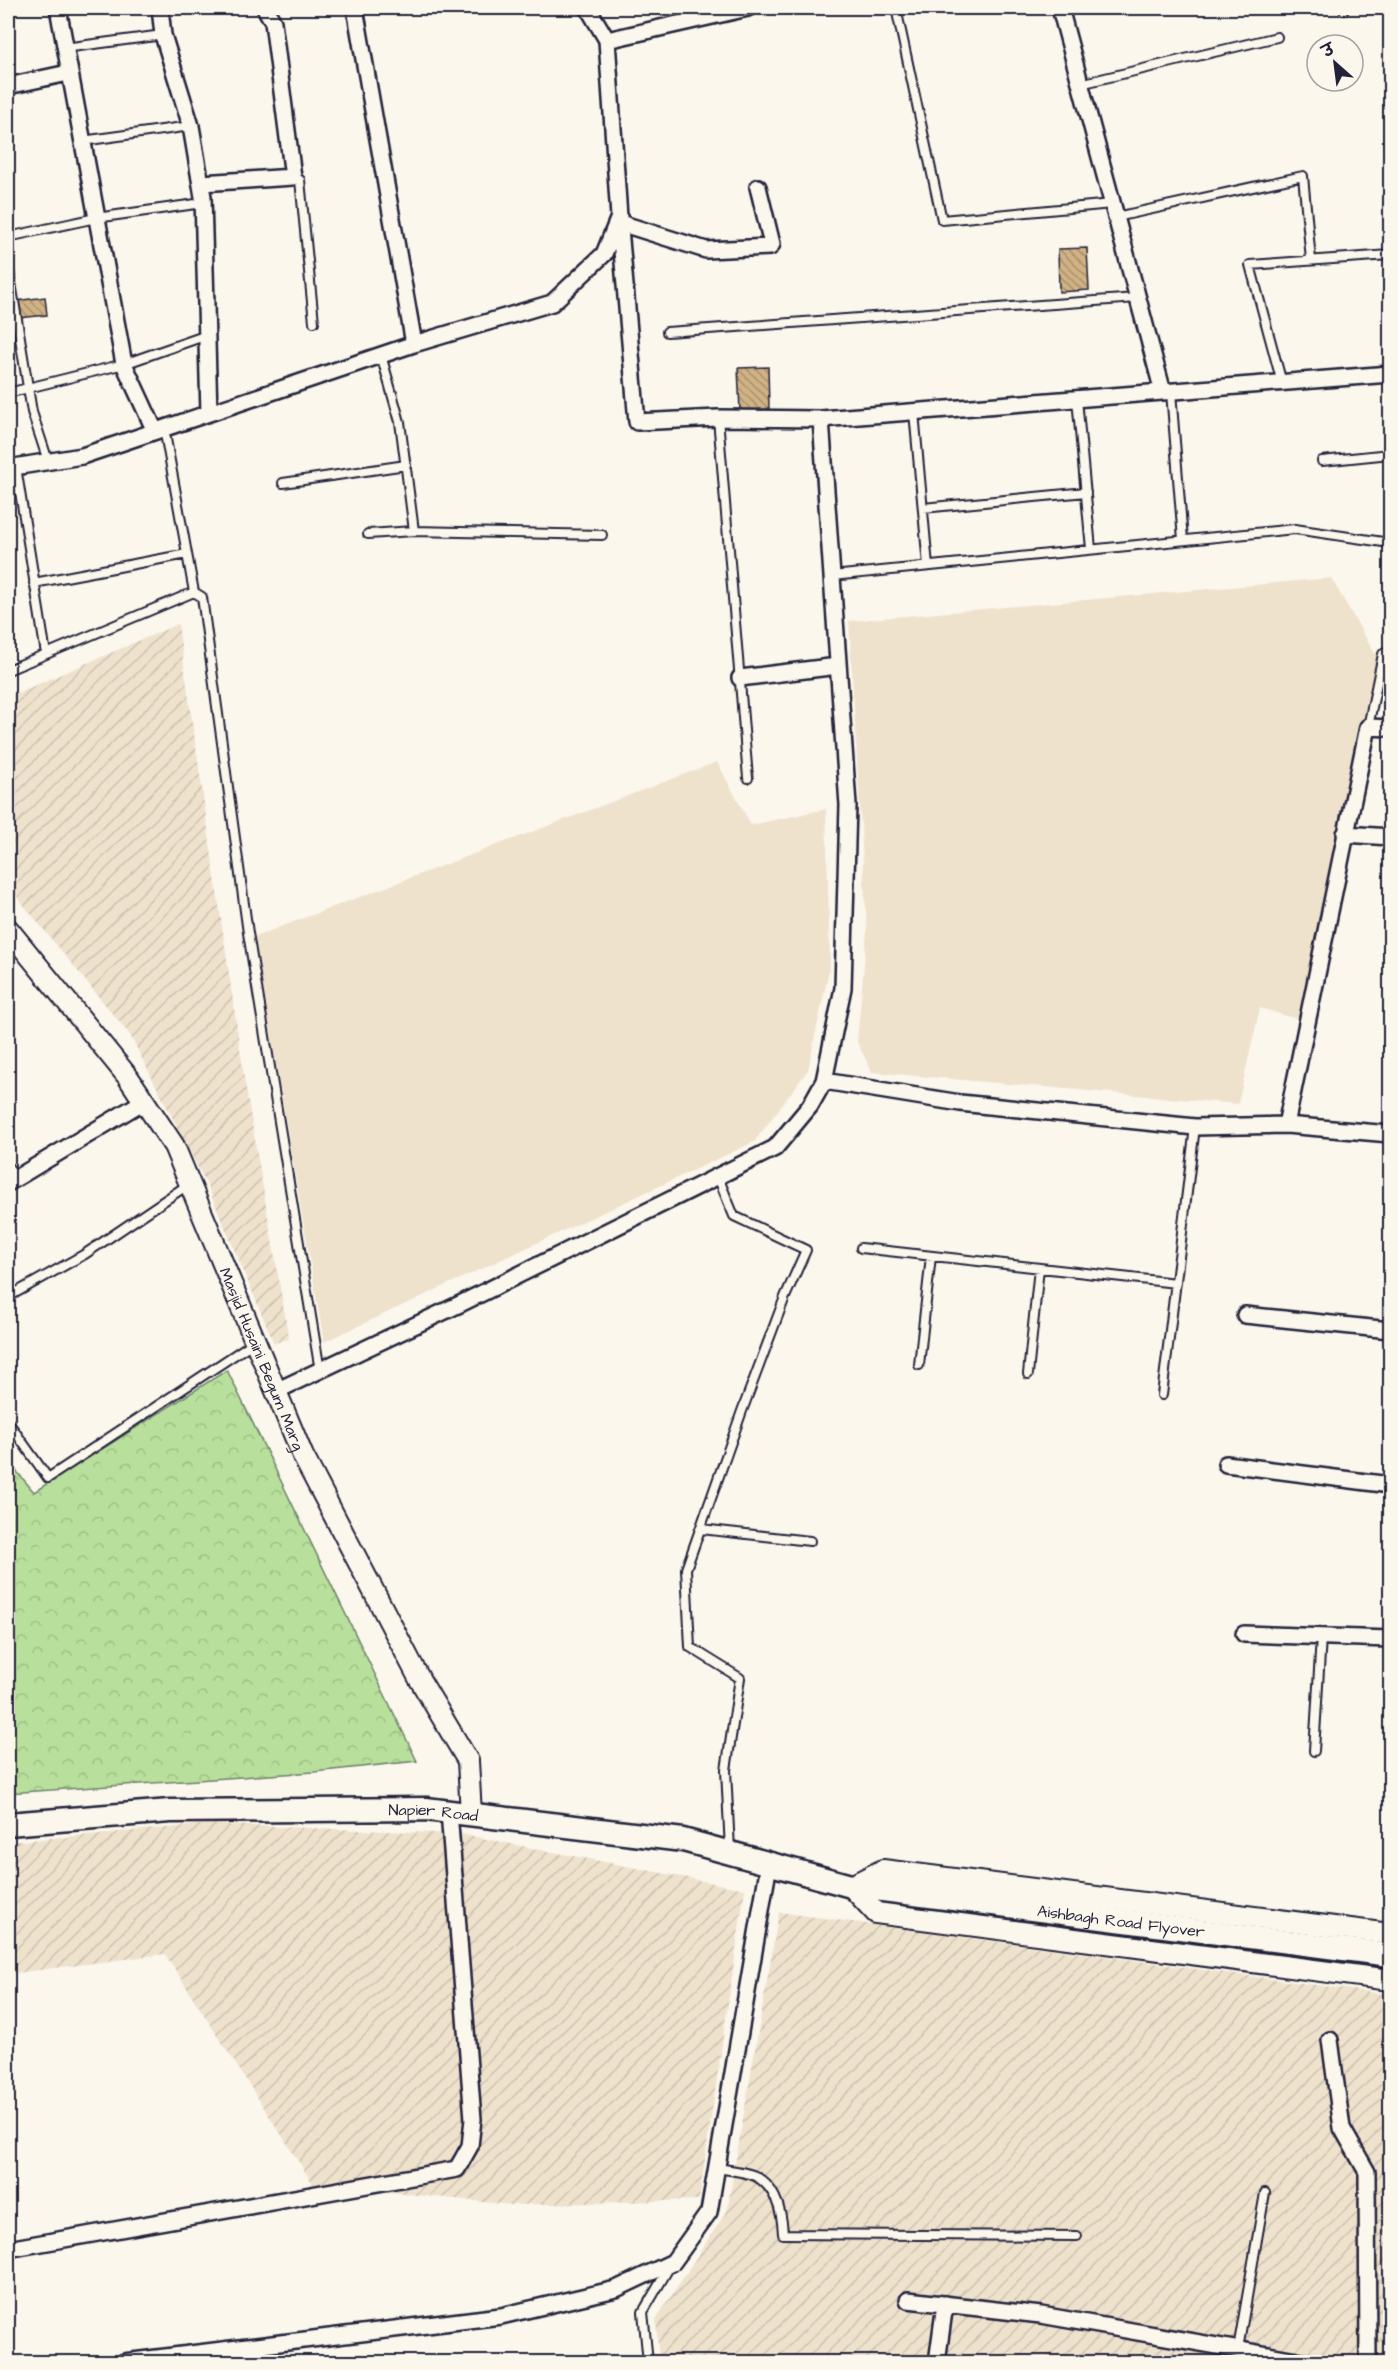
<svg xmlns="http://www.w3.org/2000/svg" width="1398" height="2370" font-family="'Architects Daughter','Playpen Sans Deva',sans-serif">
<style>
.built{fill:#eee2cd}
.industrial{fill:url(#industrial-furrows)}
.park{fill:url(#park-crowns);stroke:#6d806b;stroke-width:1.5}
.building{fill:url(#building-back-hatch);stroke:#22223b;stroke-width:1.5}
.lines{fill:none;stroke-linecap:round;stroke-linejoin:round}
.service-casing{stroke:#22223b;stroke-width:12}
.minor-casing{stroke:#22223b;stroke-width:20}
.tertiary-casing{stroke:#22223b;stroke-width:24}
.secondary-casing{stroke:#22223b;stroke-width:27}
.service{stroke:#fbf7ec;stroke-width:8}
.minor{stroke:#fbf7ec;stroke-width:15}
.tertiary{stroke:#fbf7ec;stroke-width:20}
.secondary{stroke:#fbf7ec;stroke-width:22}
.labels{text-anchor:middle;stroke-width:5;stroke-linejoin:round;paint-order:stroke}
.street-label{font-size:16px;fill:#22223b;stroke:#fbf7ec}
</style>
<defs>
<pattern id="industrial-furrows" width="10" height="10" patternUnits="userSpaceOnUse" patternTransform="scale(1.5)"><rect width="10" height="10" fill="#eee2cd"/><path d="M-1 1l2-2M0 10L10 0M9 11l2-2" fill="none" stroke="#ccc2b1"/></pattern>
<pattern id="park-crowns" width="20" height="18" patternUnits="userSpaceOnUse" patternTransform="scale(1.5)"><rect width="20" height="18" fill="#b8df9b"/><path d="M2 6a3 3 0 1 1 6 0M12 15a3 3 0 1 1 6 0" fill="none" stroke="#9ebf86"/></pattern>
<pattern id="building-back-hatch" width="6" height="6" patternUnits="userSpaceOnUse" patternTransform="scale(1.5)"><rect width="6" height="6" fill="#d0b284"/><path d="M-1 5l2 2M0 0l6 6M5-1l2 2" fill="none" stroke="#a8906d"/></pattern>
</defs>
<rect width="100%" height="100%" fill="#fbf7ec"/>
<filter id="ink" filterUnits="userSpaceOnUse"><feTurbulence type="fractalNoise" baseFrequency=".0167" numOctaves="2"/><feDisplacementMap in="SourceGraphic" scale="12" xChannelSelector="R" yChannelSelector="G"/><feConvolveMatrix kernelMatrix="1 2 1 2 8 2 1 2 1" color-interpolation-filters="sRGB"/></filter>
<g filter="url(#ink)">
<path class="built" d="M1331,578L1377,657L1297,1019L1260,1008L1238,1104L872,1072L857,1042L867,931L849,621Z
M717,762L751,825L826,809L830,965L808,1070L754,1142L324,1342L254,937Z"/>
<path class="industrial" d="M178,624L245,1083L289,1339L274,1343L206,1183L130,1035L8,886V697Z
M209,1824L460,1834L745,1889L699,2200L512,2205L313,2184L165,1954L8,1974V1842Z
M779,1912L1390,1995V2362H659L656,2319L727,2211Z"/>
<path class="park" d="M227,1370L417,1761L314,1772L8,1793V1461L34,1492Z"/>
<path class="building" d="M1087,248L1089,290L1059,292L1058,249Z
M45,297L47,315L18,318L16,301Z
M768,367L769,409L740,411L738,368Z"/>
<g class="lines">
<defs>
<path id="service" d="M896,8L942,220L1112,204
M1344,10L1345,8
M64,48L163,35
M1080,84L1277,37
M82,141L191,126
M293,177L300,180L314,322
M1116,217L1303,176L1311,260
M8,237L96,218L203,203
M8,264L32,412L48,461
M667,332L1137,298
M381,355L400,422L414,531
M1282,383L1250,265L1390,255
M1171,392L1183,540
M8,393L124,364L207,335
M1077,399L1091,549
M914,412L928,566
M718,418L748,778
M164,428L194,592L202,597L248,933L320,1371
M1322,461L1390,454
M16,467L46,654
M283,483L406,465
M923,508L1086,492
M368,534L414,531L602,535
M832,576L1295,529L1390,543
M34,583L187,554
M8,670L194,592
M1368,727L1383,654L1390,650
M8,1167L16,1177
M718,1177L734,1216L806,1250L785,1297L742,1411L686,1569L690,1647L740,1678L726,1770L730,1850
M861,1248L1176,1283
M8,1297L85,1254L189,1184
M919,1365L931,1256
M1028,1374L1039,1268
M1162,1395L1195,1127
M8,1422L48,1478L254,1342
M701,1529L810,1541
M1314,1751L1321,1637
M717,2168C728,2170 744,2171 755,2176C776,2187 782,2212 783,2234L1077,2236
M1238,2349L1265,2193
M648,2362L643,2312L670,2266"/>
<path id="minor" d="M58,8L124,364L155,431
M160,8L163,35L191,126L203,197L209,413
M355,8L414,344
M1060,8L1163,392
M607,40L748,8
M8,86L68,73
M201,183L293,177L273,22L265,8
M619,217L637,422L718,418L821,419L1390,374
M620,223L706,250L770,247L772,244L758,187
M8,468L82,456L414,344L552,303L604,254L619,217L607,40L588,8
M740,678L838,666
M1345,834L1390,837
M824,1081L960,1103L1195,1127L1286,1125L1390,1134
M1286,1125L1368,727L1390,728
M8,1183L144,1101
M1245,1315L1390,1330
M276,1391L460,1304L775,1148L810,1106L824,1081L843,988L848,805L821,419
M1226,1464L1390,1485
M1244,1634L1390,1639
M1330,2040L1342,2128L1367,2172L1368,2362
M8,2249L457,2169L470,2146L473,2119L449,1812
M908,2300L1041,2315L1308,2362
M124,2362L501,2316L616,2289L673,2262L709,2212L769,1864
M937,2362L945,2304"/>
<g id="tertiary">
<path id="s1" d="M8,929L128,1077L174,1146L303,1456L420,1680L468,1761L471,1814"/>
<path d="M1390,1934L883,1870L851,1886L876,1913L1390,1980"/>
</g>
<g id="secondary">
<path id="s2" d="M8,1824L170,1811L426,1809L683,1840L851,1886L1390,1955"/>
</g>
</defs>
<use href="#service" class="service-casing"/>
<use href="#minor" class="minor-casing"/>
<use href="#tertiary" class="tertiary-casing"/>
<use href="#secondary" class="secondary-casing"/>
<use href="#service" class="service"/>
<use href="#minor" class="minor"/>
<use href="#tertiary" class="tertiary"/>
<use href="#secondary" class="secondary"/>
</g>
</g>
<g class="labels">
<g class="street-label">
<text dy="6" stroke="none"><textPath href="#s1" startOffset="504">Masjid Husaini Begum Marg</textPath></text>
<text dy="6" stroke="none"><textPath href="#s2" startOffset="426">Napier Road</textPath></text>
<text dy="6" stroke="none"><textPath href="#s2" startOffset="1124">Aishbagh Road Flyover</textPath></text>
</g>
</g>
<rect width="1398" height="2370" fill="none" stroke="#fbf7ec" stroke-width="30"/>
<rect x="15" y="15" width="1368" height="2340" fill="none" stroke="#22223b" stroke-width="2" filter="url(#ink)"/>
<g transform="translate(1335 63) rotate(332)"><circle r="28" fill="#fbf7ec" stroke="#a4a2a5" stroke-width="1.5"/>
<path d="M0-4.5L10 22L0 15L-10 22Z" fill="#22223b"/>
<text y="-9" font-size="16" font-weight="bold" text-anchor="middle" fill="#22223b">उ</text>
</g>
</svg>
